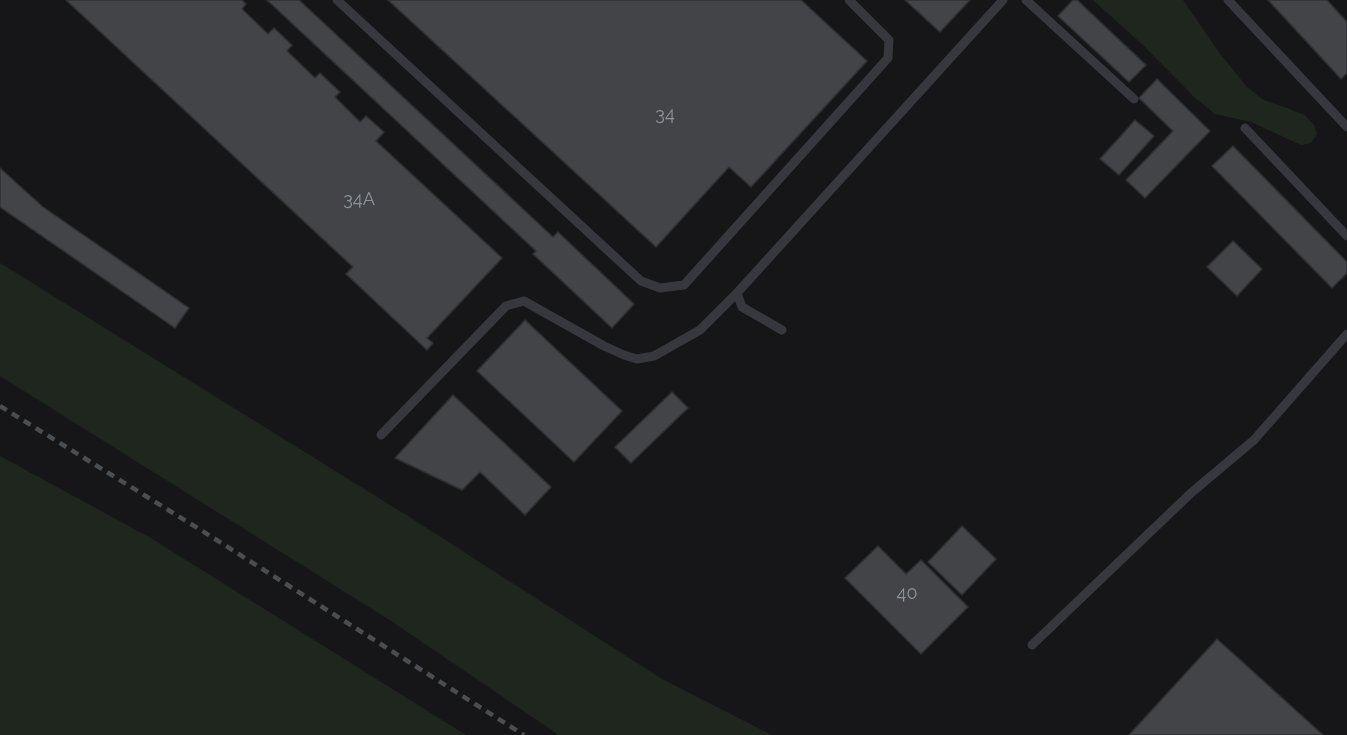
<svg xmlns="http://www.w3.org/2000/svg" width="1347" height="735" font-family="Raleway,sans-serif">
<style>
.green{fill:#1e261e}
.building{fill:#424448;stroke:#303034;stroke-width:1.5}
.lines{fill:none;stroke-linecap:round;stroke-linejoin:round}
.lane{stroke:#37383d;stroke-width:9}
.rail{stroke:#4a4d52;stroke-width:4.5;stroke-dasharray:8 6;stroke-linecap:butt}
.labels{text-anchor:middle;stroke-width:5;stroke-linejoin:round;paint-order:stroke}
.number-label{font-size:18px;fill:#8e949c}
</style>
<rect width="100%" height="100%" fill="#161618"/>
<path class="green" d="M1093,0H1183L1218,51L1247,87L1262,99L1305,115L1314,125L1317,134L1311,143L1301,145L1251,122L1215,114L1194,97L1145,47Z
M0,263L408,516L662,679L772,735H559L388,619L0,376Z
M0,456L149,537L466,735H0Z"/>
<path class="building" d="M66,0H242L246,4L242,9L268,34L274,28L292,45L287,51L315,78L320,73L340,92L335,97L360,122L366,116L384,132L376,141L502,258L427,338L433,343L427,350L346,274L353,267Z
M267,0H299L553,237L558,232L634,304L612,328L533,254L536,251Z
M388,0H801L867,61L751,187L729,167L656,247Z
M905,0H970L940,32Z
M1073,0H1077L1146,65L1129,82L1058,16Z
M1268,0H1327L1347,22V73L1341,79Z
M1157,79L1210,131L1145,198L1126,180L1173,131L1139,98Z
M1135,120L1154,136L1119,175L1100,159Z
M1233,146L1347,262V273L1332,288L1212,166Z
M0,168L43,207L189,308L175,328L0,207Z
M1233,241L1262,269L1237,296L1207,267Z
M525,320L622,411L574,462L477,371Z
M672,392L688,408L631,463L615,447Z
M453,395L551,487L525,515L480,472L462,490L395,458Z
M962,526L996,559L962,595L928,562Z
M878,546L906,574L921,560L968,607L921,654L845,578Z
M1217,639L1323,735H1129Z"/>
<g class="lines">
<path class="lane" d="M337,0L641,281L660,288L684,285L888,58L889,40L849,0
M1026,0L1134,99
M1228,0L1347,127
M1245,128L1347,236
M737,293L742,307L782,330
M381,435L506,306L524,301L604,346L624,355L637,359L654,356L700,330L737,293L1003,0
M1032,645L1191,493L1254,440L1347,334"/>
<path class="rail" d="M0,406L212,537L524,735"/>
</g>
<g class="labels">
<g class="number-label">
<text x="665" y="120">34</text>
<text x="359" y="205">34А</text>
<text x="907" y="599">40</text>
</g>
</g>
</svg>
